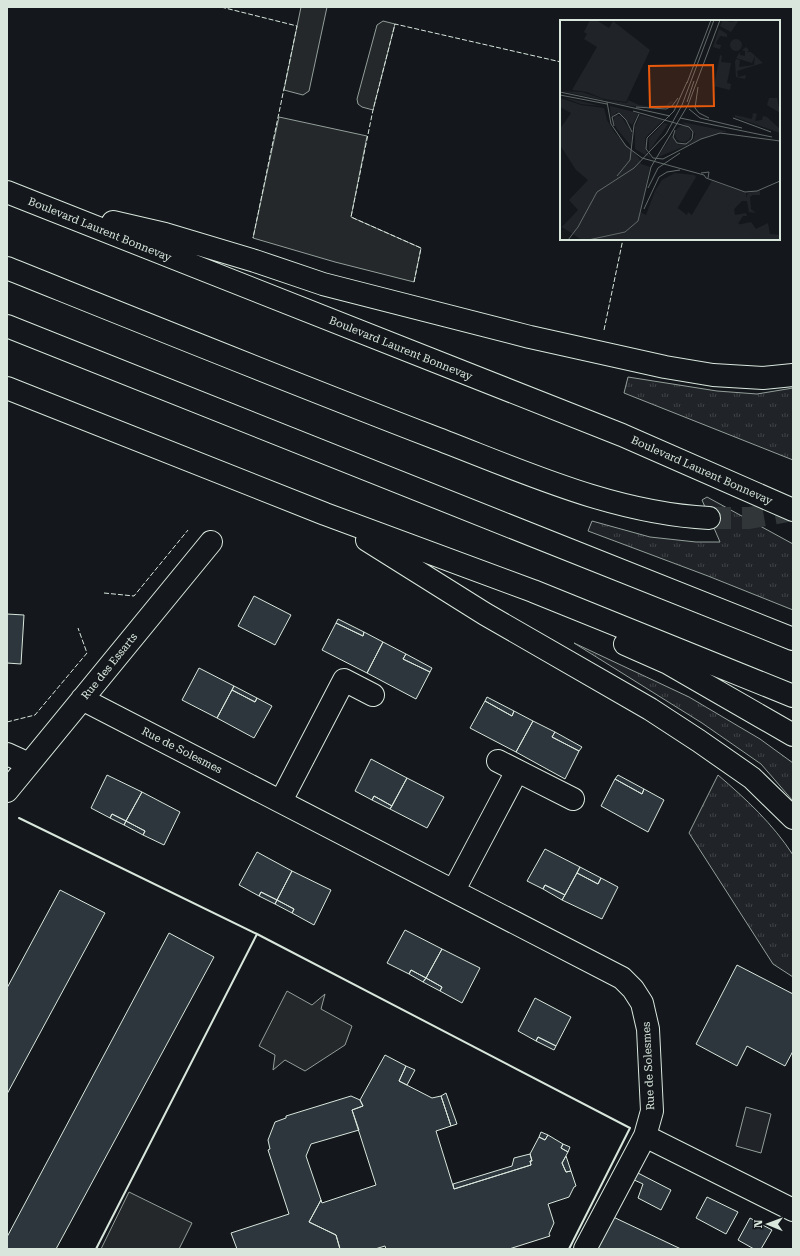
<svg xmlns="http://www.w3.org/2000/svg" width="800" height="1256" font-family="'Roboto Serif',serif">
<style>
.grass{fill:url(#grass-tufts);stroke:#939e99}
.pitch{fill:#202428;stroke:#939e99}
.parking{fill:#24282b;stroke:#939e99}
.building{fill:#2c363c;stroke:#d8e6dc}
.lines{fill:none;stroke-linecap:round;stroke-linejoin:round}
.highway-tunnel{stroke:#313739;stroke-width:22;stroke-dasharray:22 11;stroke-linecap:butt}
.street-casing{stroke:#d8e6dc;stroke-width:24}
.highway-casing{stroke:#d8e6dc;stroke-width:24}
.street{stroke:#14181c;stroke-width:22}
.highway{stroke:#14181c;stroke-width:22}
.fence{stroke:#d8e6dc;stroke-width:1;stroke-dasharray:5 2;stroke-linecap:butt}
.wall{stroke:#d8e6dc;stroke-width:2}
.labels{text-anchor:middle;stroke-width:3;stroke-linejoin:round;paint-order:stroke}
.street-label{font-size:11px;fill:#d8e6dc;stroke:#14181c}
.inset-road{fill:none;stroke:#626a69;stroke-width:1}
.view{fill:#e8590c;fill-opacity:0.15;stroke:#e8590c;stroke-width:2}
.inset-edge{fill:none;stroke:#d8e6dc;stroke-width:2}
</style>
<defs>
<pattern id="grass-tufts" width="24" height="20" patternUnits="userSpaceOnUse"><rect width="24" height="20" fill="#202428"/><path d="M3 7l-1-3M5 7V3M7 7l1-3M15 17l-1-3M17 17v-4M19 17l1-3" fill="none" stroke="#404447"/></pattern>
</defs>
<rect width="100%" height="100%" fill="#14181c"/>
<path class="grass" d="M628,377L717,391L757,394L793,388V460L624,393Z
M707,497L793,544V610L708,576L588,531L592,521L650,537L696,542H720L702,500Z
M574,643L689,697L760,739L793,763V801L761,764L702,723Z
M718,775C746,799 773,824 793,855V977L773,964L689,833Z"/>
<path class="pitch" d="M746,1107L771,1114L761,1153L736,1146Z"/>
<path class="parking" d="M301,7H327L309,91L303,95L284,90Z
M383,21L395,24L373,110L362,107L358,104L357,99L377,25Z
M279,117L367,136L351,217L421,248L414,282L335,262L253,238Z
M287,991L312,1005L325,994L321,1009L352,1026L345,1045L305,1071L285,1060L273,1070L275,1055L259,1046Z
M129,1192L192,1223L179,1249H101Z"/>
<path class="building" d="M254,596L291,615L275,645L238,626Z
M7,614L24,615L21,664L7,663Z
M338,619L364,632L363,636L336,623Z
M336,623L363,636L364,632L383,642L367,673L322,650Z
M383,642L406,654L403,659L430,672L416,699L367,673Z
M406,654L432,668L430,672L403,659Z
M199,668L234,686L217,718L182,700Z
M234,686L257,698L255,702L232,690Z
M232,690L255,702L257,698L272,706L254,738L217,718Z
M487,697L514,711L512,716L485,701Z
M485,701L512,716L514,711L533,721L516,752L470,728Z
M533,721L555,732L552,737L579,751L565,779L516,752Z
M555,732L582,747L579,751L552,737Z
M371,759L407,778L392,806L374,796L372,800L355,791Z
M107,775L142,792L126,821L112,814L110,818L91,808Z
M618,775L644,789L642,794L615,779Z
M407,778L444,797L427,828L390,809Z
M615,779L642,794L644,789L664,800L648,832L601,806Z
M142,792L180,812L164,845L143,835L145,831L126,821Z
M374,796L392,806L390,809L372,800Z
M112,814L126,821L124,825L110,818Z
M126,821L145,831L143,835L124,825Z
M545,849L580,867L565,895L545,885L543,889L527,881Z
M257,852L292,871L277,900L261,892L259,896L239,885Z
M580,867L601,878L598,884L577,873Z
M292,871L331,890L314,925L292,913L294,909L277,900Z
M577,873L598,884L601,878L618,887L602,919L562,900Z
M545,885L565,895L562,900L543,889Z
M60,890L105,913L7,1094V988Z
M261,892L277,900L275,904L259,896Z
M277,900L294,909L292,913L275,904Z
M405,930L442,949L426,978L411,970L409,974L387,963Z
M169,933L214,957L56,1249H7V1237Z
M442,949L480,968L462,1003L440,991L442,987L426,978Z
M737,965L793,994V1051L785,1066L747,1046L737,1066L696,1044Z
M411,970L426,978L423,982L409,974Z
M426,978L442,987L440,991L423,982Z
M535,998L571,1017L556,1046L538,1037L536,1041L518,1031Z
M538,1037L556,1046L554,1050L536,1041Z
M385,1055L406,1066L399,1081L432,1098L441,1096L451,1126L436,1131L454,1189L531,1165L530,1161H532L530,1154L539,1137L545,1140L548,1135L563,1144L561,1148L568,1152L562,1163L566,1172L571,1171L576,1186L574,1187L569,1197L548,1204L554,1223L549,1234L550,1236L509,1249H386L385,1246L375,1249H340L336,1235L309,1222L321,1200L322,1203L376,1185L352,1110L363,1106L360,1100Z
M406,1066L415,1070L407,1085L399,1081Z
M446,1093L457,1124L451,1126L441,1096Z
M351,1096L360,1100L363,1106L352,1110L359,1130L311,1144L306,1156L321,1200L309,1222L336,1235L340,1249H237L231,1233L289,1214L268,1150L270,1149L268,1140L275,1122L286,1118V1116Z
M541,1132L548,1135L545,1140L539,1137Z
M563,1144L570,1147L568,1152L561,1148Z
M530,1154L532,1161H530L531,1165L454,1189L453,1184L512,1166L514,1158Z
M566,1156L571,1171L566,1172L562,1163Z
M636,1172L671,1190L661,1210L638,1198L643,1184L632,1179Z
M707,1197L738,1212L726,1234L696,1218Z
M609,1215L681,1249H593Z
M750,1218L772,1230L761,1249H754L738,1240Z"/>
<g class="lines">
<path class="highway-tunnel" d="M709,518H749L793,510"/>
<defs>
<path id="street" d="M82,699L622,978L633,989L642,1003L648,1029L652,1111L645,1136L793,1210
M7,754L29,764
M498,761L573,799
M7,791L211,542
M281,801L344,680L373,695
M454,890L517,771
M585,1249L645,1136"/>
<path id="highway" d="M7,192L622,435L793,510
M113,222L165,234L255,261L323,284L530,337L665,367L713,375L763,378L793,375
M7,268C149,325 290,382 433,437C522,471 612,513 709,518
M7,326L793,639
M7,388L325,514L533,591L793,696
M367,540L485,614L650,709L699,741L752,778L793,818
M625,644L668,663L793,735"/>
</defs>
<use href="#street" class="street-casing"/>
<use href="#highway" class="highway-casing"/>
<use href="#street" class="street"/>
<use href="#highway" class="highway"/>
<path class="fence" d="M221,7L297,26L253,238
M414,282L421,248L351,217L373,110L395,24L561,62
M604,330L623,239
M104,593L134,596L188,530
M7,722L35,715L87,653L78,628"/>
<path class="wall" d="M19,818L257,934L96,1249
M257,934L630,1128L569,1249"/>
</g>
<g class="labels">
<g class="street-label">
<text transform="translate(100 229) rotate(22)" y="4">Boulevard Laurent Bonnevay</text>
<text transform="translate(401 348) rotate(22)" y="4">Boulevard Laurent Bonnevay</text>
<text transform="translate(702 470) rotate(24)" y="4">Boulevard Laurent Bonnevay</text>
<text transform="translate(109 666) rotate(-51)" y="4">Rue des Essarts</text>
<text transform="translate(182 750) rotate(27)" y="4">Rue de Solesmes</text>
<text transform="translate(648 1066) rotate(-93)" y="4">Rue de Solesmes</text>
</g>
</g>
<g transform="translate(560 20)">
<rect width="220" height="220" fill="#14181c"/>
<path d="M163,0L171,2L179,0L171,12L160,6ZM159,9L167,14V17L160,16L157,21L156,24L161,25L160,29L153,27ZM170 25a6 6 0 1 1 12 0a6 6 0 1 1-12 0ZM186,27L189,30L187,32H191L203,43L177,51L178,57L186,55L185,59L176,57L175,42L176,39L180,40L179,47L194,45L195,36L192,43L176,38L180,32V35L185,36V31L182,30ZM2,71L22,72L43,79V80ZM4,78L12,79L41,86L21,84ZM44,80L67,83L68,80L79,85L103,88L111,81L114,82L103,89L63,85ZM50,86L74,92L78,94L72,105L57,92L51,97ZM193,93L197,94L195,101L202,100L203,96L207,97L220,109V113L175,97V95L192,99ZM55,95L61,96L72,113L71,126L57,109L53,101ZM80,95L103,100L85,118L86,132L92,139L75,129V107ZM122,102L166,111V112L157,113L98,137L112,115L118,125L133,120L135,113ZM104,103L108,104L89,131V118ZM115 114a8 8 0 1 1 16 0a8 8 0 1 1-16 0Z" fill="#202428"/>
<path d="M30,0H36L49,8L53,1L90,30L66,82L44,79L27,72L12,70L37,27L24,19L27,14L24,12ZM152,161L186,173V178L188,173L200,170V175H193L190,177L191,189L196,193L189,192L187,181H182L174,189L175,195L186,193L187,196H183L177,205L191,202L196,209L208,203L210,214L220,215V220H144L132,195Z" fill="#202428"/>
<path d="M160,35L162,36L161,42L171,43L167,63L171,64L170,70L154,66ZM0,78L21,85L44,88L47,100L55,113L79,138L81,144L90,147L80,192L86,195L95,171L127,195L128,192L132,195L152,161L184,173L174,176L167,188L171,198L201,220H22L2,207L18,190L9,180L28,160L16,150L0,125V109L11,93L0,87ZM209,78H217L220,93L207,85Z" fill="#202428"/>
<path d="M115,153L134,155L136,157L117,189L95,171L102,160ZM19,191L22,193L11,212L2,207Z" fill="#202428"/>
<path class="inset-road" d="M127,62L114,91L87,118L86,129L93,138L103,139L141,119L160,113L220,121M127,63L151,0M138,67L135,88L139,93L149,98M0,72L47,82L51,104L66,126L82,138L144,155M0,75L47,84M47,82L110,96M127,82L134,61M76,87L106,89L112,86L118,78M129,89L140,98L182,108M73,91L129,107L133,112L132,119L126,124L117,123L113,117L115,110M120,98L212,117M173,98L211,112M54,106L52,97L59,93L66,100L72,112M141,153L149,152L148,158M144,155L146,158L185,172L197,171L220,161M57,156L70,140L74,105L79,94M88,168L98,148L120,133M84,189L99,157L107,152L120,150M8,220L18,207L37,172L74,148L106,114L122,85L154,0M28,220L65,212L78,201L91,147L128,85L160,0"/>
<path class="view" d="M153,45L154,86L90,87L89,46Z"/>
<rect width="220" height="220" class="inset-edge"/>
</g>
<rect width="800" height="1256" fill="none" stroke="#d8e6dc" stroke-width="16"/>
<g transform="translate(768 1224) rotate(271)" stroke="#14181c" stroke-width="3" paint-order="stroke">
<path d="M0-3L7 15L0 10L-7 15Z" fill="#d8e6dc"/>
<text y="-6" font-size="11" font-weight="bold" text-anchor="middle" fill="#d8e6dc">N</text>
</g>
</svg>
